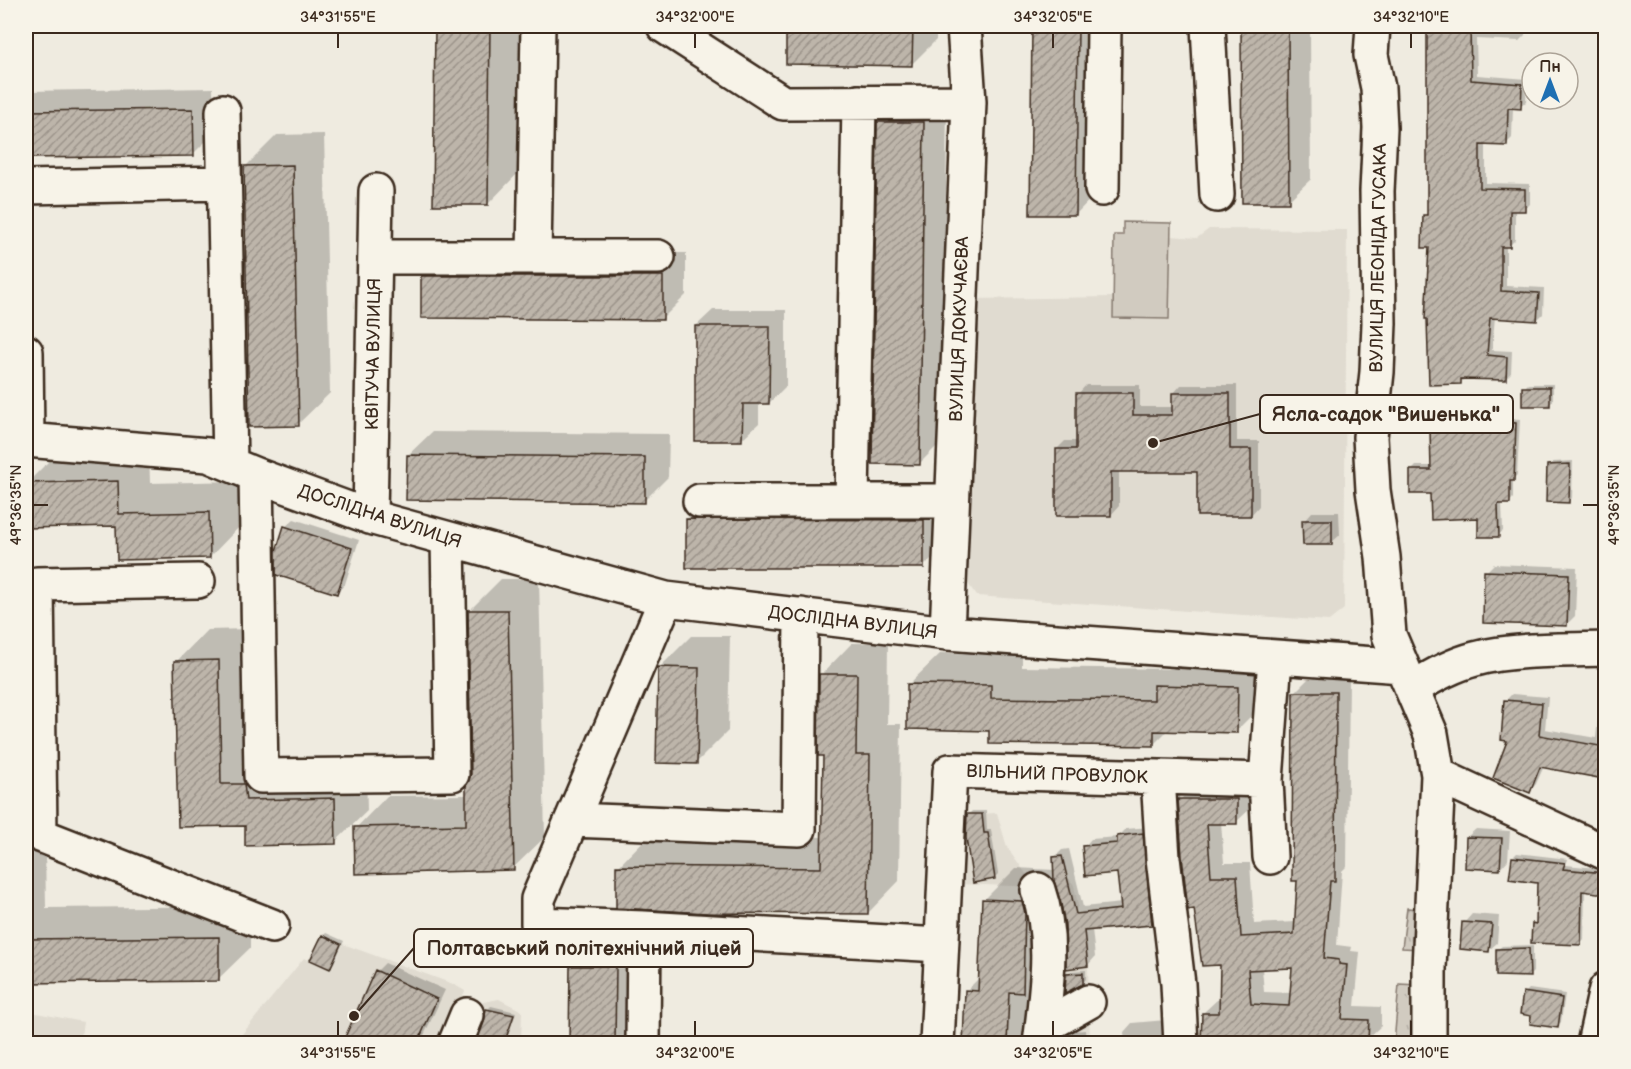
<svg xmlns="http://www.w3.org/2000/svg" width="1631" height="1069" font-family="'Balsamiq Sans',sans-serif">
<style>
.built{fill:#e0dbd0}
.grass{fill:url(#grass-tufts);stroke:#867a6f;stroke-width:1.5}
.park{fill:#d1cbc0;stroke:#867a6f;stroke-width:1.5}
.shadow{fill:#0003;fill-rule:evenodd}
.building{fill:url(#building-hatch);stroke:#3b2a1e;stroke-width:1.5;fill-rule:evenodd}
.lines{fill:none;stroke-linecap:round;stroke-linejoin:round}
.minor-casing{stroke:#3b2a1e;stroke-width:38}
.minor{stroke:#f7f3e8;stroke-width:33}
.ticks{fill:none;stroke:#3b2a1e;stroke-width:2}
.labels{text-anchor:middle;stroke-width:6;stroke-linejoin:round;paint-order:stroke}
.street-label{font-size:18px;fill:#3b2a1e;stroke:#f7f3e8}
.leader{fill:none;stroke:#3b2a1e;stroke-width:2}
.callout-dot{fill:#3b2a1e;stroke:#f7f3e8;stroke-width:2}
.callout{fill:#f7f3e8;stroke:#3b2a1e;stroke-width:2}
.callout-label{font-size:20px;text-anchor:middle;font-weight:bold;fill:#3b2a1e}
.neatline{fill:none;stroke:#3b2a1e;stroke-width:2}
.ticks-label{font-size:15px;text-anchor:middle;fill:#3b2a1e}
</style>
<defs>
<pattern id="grass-tufts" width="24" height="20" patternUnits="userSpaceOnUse" patternTransform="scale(1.5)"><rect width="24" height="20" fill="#d1cbc0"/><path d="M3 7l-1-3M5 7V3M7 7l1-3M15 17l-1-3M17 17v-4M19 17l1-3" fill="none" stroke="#b4aea5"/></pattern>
<pattern id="building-hatch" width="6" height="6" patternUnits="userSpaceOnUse" patternTransform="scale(1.5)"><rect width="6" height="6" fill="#bdb5aa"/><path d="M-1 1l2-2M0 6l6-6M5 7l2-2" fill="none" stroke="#9b938a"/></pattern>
</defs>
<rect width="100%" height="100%" fill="#efebe0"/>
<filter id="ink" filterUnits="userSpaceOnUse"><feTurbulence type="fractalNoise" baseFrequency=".0167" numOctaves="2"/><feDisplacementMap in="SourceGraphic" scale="12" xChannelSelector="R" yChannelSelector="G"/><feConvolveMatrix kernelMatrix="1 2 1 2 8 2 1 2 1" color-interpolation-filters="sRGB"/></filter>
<g filter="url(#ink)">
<path class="built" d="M1209,229L1347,230L1344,609L1329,621L977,596L956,568L967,299L1113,297V318H1169L1170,236L1197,238Z
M997,813L1007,847L1029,878L1069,879L1074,885L1078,906L1075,910L1081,950L1087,952L1088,966L1090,1043H1045L1041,887L956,884L957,815Z
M343,944L453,984L465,991L441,1043L234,1044L304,958L331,970Z
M499,999L522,1011L521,1043L465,1044L483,1002Z
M26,1011L83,1022L80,1043H26Z"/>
<path class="grass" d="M1407,908L1422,909L1420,949L1402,948Z
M1399,984L1418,985L1417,1043L1394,1044Z"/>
<path class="park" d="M1123,222L1171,223L1169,319L1113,318L1114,235H1123Z"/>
<path class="shadow" d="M436,26H520L519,172L488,204L435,203Z
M788,26H936V40L912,64L787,63Z
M1034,26H1102L1100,189L1076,214L1032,213Z
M1242,26H1310L1311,179L1288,201L1243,202Z
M1428,26H1525V35L1519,41L1476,39L1477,75L1527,79L1526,102L1520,107H1513L1512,138L1506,144H1486V183L1530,184V204L1524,210L1515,209V240L1509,246H1506V286L1544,288L1543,314L1537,320L1495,317L1492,350L1512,351L1511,373L1505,379L1465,378L1460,383L1431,247L1425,215L1428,212Z
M213,88L214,133L193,154L26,157V91Z
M903,98L947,99L943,440L919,464L879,122Z
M324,134L330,393L298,424L245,167L277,135Z
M447,253H686V295L662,319L423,276Z
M713,310H786V386L769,403H759V423L742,439L696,326Z
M1528,384H1553V401L1549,405L1524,388Z
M1086,385H1140V407H1173V394L1181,385H1237V441H1259V506L1251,515L1199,470H1119V506L1111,515L1057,449L1065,441H1078V394Z
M1490,417L1520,419L1517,475L1513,479V498L1509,503H1502L1503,531L1498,535L1480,517L1431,493L1412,470L1416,466H1432V430L1436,426H1485V422Z
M432,432L669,434L668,477L644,501L408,455Z
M149,450L150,483L240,481L241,525L210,557L118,525L27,483L59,451Z
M1573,461L1572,498L1568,502L1549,465L1553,462Z
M711,495L948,497V542L924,566L687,519Z
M1312,512H1339L1340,535L1331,543L1304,521Z
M294,519L359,540L345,584L337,593L285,527Z
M1494,564L1577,567L1575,616L1567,624L1486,572Z
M501,579H539L545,837L513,868L356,828L387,796L467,795L472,774L469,611Z
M250,629L277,769L366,767L367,811L335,842L246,824L179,826L176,662L207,630Z
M691,636H730L728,731L696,763L660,667Z
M852,643H888L887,724H901L899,881L868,913L618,867L649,835L823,837L824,755L821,675Z
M941,653L1022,654V667L1173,669L1187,654L1269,656L1268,699L1236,731L1168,730L1154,744L991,729L909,684Z
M1308,679H1349L1347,866L1342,871L1337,945L1352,947L1351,951L1360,952L1355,1006L1381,1007V1026L1367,1039L1203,1013L1217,1000H1221L1222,963L1180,800L1193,787H1250V809L1236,822H1221L1224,863H1250L1254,924L1296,922L1299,879L1295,692ZM1293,966L1292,993L1264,992L1262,968Z
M1512,694L1548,697L1545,729L1596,738L1599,709L1602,706H1606L1605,770L1598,776L1544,766L1536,784L1530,791L1509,740L1506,700Z
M26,783H44L46,908L250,906V948L218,979L26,982Z
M972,811H986L987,830H991L998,874L994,878L968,815Z
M1150,827L1159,916L1151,923L1092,929L1095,957L1088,965L1066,924L1057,886L1054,960L1037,1044H964L966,991L980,977L984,900L1016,868L1055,870L1054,858L1062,850L1069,849L1083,907L1122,903L1119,872L1084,847L1091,839L1118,837L1126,829Z
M1476,829L1510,831L1508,860L1500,869L1467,837Z
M1517,853L1568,859L1566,865L1606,869V892L1585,890L1584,939L1580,944L1534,924L1538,920V881L1513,857Z
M1472,914L1499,916L1497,943L1488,951L1464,923Z
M326,933L344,941L334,963L330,967L323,936Z
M603,935H647L646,1044H571V966Z
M1533,945V972L1529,976L1498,949L1502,946Z
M385,963L445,990L420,1044H343L377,971Z
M1086,970V979L1083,983L1067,975L1071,971Z
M1529,989L1565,994L1561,1022L1557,1026L1533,1015L1525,993Z
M491,1006L516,1012L505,1044H477L486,1023L487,1010Z
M1166,1020L1168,1044H1125L1124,1032L1132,1023Z
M1085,1030L1086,1044H1060L1066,1035L1073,1031Z"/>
<path class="building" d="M435,26H490L488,205H433Z
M786,26H913L912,66L786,64Z
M1032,26H1078L1076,215H1030Z
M1241,26H1288L1289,203H1242Z
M1427,26H1470L1471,80L1522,84L1521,109L1508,108L1507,146L1480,145V188L1525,189V211H1510V247H1501V291L1539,293L1537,321L1490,318L1487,355L1507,357L1506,380L1461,379V384L1429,385L1427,319H1425L1429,248H1422L1423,215H1427Z
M193,109L194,156L26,158V111Z
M877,122H924L920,465L872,464Z
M293,165L299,426L249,427L244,166Z
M421,276H663V320L421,318Z
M695,326H770L769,404H743L742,441H695Z
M1522,387H1550V406H1522Z
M1076,393H1133V415H1172V393H1230V449H1251V516H1197V472H1111V516H1056V449H1076Z
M1484,421L1516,423L1514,481H1510V504H1498L1499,537H1478V518L1431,520L1430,494H1410V470H1431L1430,430H1483Z
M407,455L645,457V503L406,500Z
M1570,464L1569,503L1546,502L1547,465Z
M118,481L119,514L209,512L210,558L117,560L116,526L27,528L26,483Z
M686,519L924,520V568H686Z
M1302,520H1332V545H1303Z
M284,526L352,548L337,594L276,575V551Z
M1484,571L1569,574L1567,626L1483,623Z
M468,610H508L514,870L355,874L354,827L466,825V786L471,774Z
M219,660L221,784H244L246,800L335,798L336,844L245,846V826L178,827L174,661Z
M658,667L699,668L697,764L656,763Z
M819,674H857L856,755H870L868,914L707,913L616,908V866L821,868L823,756H818Z
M907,684L991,685V698L1154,700V685L1238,687L1237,733L1154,731V746L989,744V731L907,729Z
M1293,692H1336L1335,881H1330L1324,958L1339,960V964L1347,965L1342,1019L1369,1020L1368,1041L1308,1040V1044H1201L1202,1013H1219L1220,965L1202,966L1194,909L1188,910L1182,856L1178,799H1237V824H1207L1211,876H1237L1241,937L1294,934L1297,881H1292ZM1292,968L1289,1006L1251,1004L1248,970Z
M1504,700L1542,703L1539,735L1600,746L1599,778L1540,767L1530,793L1493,778L1507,741L1501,740Z
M967,814H982L984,833H988L995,879L973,883L966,838Z
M1143,833L1152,925L1084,931L1088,966L1066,969L1065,925L1061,904L1054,881L1053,857L1062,856L1076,914L1121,909L1117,873L1085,876L1082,846L1117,843V836Z
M1466,837L1502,838L1500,870L1465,868Z
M1512,857L1565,863L1563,869L1605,873V894L1582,891L1581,945L1531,943L1532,923L1536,924L1537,883L1509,879Z
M982,899L1022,901L1025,913L1023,993L1009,992L1007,1044H963L965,990L978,991Z
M1462,922L1492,924L1489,952L1460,949Z
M322,935L341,944L330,969L310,960Z
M219,937V981L26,983V939Z
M1529,948L1530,977L1496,976V949Z
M570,966H616L615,1044H569Z
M375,970L437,999L417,1044H342Z
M1083,973V984L1065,993L1066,974Z
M1523,992L1562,998L1558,1028L1530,1024L1531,1016L1520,1014Z
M486,1009L514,1015L504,1044H476L484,1022Z"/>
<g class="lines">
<defs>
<path id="minor" d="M664,26L783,103L969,102
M1208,26L1217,195
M1373,26L1371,55L1378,88L1380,128L1377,191L1379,323L1377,372L1370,437L1373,490L1383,557L1389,635L1431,734L1438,775L1606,853
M223,111L230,464
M26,187L224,183
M1102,189L1104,26
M534,256L538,26
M375,257H658
M26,352L27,440
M26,440L208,455L256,475L370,517L666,599L947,633L1402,666
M256,475L261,776L452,774L448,539
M700,501H952
M852,501L859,102
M370,517L376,191
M198,581L37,584L40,835L272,926
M666,599L538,899V924L644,928L940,945
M947,633L969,102L964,26
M1412,689C1432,676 1452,665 1475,659C1511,649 1567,650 1606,649
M1158,777L1163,858L1178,984L1181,1044
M1266,780L1270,857
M572,820L799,829L801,615
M1038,890C1055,939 1046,993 1040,1044
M1042,1028L1088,1002
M455,1044L467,1015
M643,1044L644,928
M937,1044L950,771L1266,780L1275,658
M1429,1044V968L1438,775
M1594,1044L1606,989"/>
</defs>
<use href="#minor" class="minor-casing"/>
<use href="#minor" class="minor"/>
</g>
</g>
<path class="ticks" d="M338,33V48M695,33V48M1053,33V48M1411,33V48M33,505H48M1583,505H1598M338,1021V1036M695,1021V1036M1053,1021V1036M1411,1021V1036"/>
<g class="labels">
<g class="street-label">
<text transform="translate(1378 258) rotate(-89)" y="6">ВУЛИЦЯ ЛЕОНІДА ГУСАКА</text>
<text transform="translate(959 329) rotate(-88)" y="6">ВУЛИЦЯ ДОКУЧАЄВА</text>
<text transform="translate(373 354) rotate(-89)" y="6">КВІТУЧА ВУЛИЦЯ</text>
<text transform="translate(380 516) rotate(18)" y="6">ДОСЛІДНА ВУЛИЦЯ</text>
<text transform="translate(853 622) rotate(7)" y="6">ДОСЛІДНА ВУЛИЦЯ</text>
<text transform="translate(1057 774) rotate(2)" y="6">ВІЛЬНИЙ ПРОВУЛОК</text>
</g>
</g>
<path class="leader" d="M1153 443L1260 414M354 1016L414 948"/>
<g class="callout-dot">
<circle cx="1153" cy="443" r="6"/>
<circle cx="354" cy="1016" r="6"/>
</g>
<g class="callout">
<rect x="1260" y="395" width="253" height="38" rx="6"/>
<rect x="414" y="929" width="339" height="38" rx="6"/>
</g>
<g class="callout-label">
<text x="1386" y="421">Ясла-садок "Вишенька"</text>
<text x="584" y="955">Полтавський політехнічний ліцей</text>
</g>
<rect width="1631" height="1069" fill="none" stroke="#f7f3e8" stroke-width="66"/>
<g transform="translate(1550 81)"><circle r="28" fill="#f7f3e8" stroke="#aca397" stroke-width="1.5"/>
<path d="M0-4.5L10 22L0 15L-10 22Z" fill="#1f6fb2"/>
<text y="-9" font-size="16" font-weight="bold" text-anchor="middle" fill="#3b2a1e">Пн</text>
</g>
<rect x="33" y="33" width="1565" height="1003" class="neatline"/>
<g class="ticks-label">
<text x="338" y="22">34°31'55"E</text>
<text x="695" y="22">34°32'00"E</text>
<text x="1053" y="22">34°32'05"E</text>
<text x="1411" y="22">34°32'10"E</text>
<text transform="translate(16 505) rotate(-90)" y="5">49°36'35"N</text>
<text transform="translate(1614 505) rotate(-90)" y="5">49°36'35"N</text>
<text x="338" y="1058">34°31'55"E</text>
<text x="695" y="1058">34°32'00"E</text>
<text x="1053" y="1058">34°32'05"E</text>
<text x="1411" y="1058">34°32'10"E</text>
</g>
</svg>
